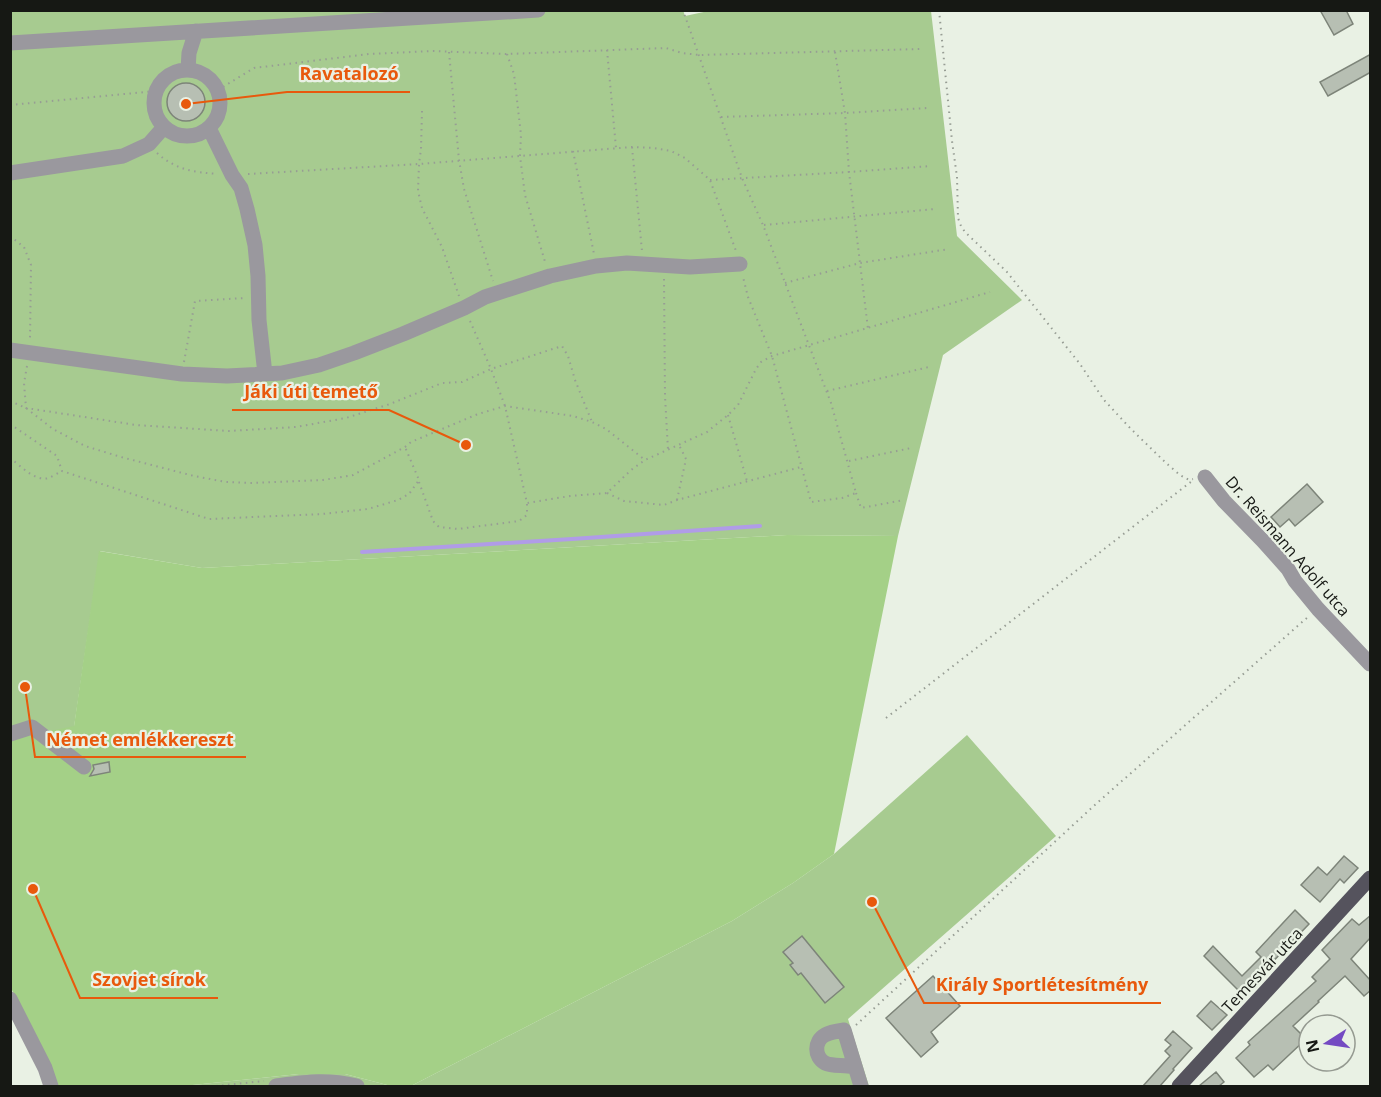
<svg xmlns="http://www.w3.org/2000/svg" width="1381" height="1097" font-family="'Open Sans',sans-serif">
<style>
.green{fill:#a7cb90}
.forest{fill:#a4d087}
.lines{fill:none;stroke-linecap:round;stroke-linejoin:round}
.stream{stroke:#b09ce7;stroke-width:4}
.building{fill:#b7bfb3;stroke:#7d8479;stroke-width:1.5}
.path{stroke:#979d94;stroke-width:2;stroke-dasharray:1.5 4.5;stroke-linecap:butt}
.minor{stroke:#9a989e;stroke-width:15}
.major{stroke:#55535d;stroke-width:15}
.labels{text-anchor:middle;stroke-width:4.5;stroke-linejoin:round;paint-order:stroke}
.street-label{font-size:16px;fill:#161814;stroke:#e9f1e4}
.leader{fill:none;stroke:#e8590c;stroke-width:2}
.callout-dot{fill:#e8590c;stroke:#e9f1e4;stroke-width:2}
.callout-label{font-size:18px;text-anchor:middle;font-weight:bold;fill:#e8590c;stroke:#e9f1e4;stroke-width:4.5;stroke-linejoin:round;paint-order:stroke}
</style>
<rect width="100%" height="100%" fill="#e9f1e4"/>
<path class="green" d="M683,10L685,16L713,10L931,11L957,236L1022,300L943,355L898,536L787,535L202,568L100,551L74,727L11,739V11Z
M967,735L1056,836L848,1019L869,1086H411L732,921L793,883L834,854Z
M299,1074H345L391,1086H183Z"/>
<path class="forest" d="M787,535L898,536L834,854L793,883L732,921L411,1086H391L345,1074H299L183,1086H58L11,988V739L74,726L99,551L202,568Z"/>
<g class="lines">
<path class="stream" d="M362,552L572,539L760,526"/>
</g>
<path class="building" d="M1320,10H1346L1353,24L1334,35Z
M1371,54V72L1328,96L1320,82Z
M167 102a19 19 0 1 1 38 0a19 19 0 1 1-38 0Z
M1307,484L1323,502L1295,526L1289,519L1280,527L1271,517Z
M109,762L110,772L90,776L94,769L93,765Z
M1344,856L1358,868L1344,883L1340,879L1320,902L1301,885L1318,867L1327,875Z
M1295,910L1309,924L1262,973L1263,975L1243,995L1204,956L1213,946L1242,976L1261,957L1256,952Z
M1371,915V937L1351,959L1371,981V990L1364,996L1345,976L1318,1001L1319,1002L1293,1026L1306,1039L1273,1070L1268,1065L1254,1077L1236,1058L1250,1045L1248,1042L1316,981L1312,977L1330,959L1322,950L1352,919L1359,925Z
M802,936L844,987L825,1003L801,973L798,975L790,965L793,963L783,952Z
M933,976L960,1006L931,1032L938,1042L921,1057L886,1018Z
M1211,1001L1227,1015L1212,1030L1197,1016Z
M1173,1031L1192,1048L1173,1069L1174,1070L1160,1086H1143L1170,1056L1165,1051L1171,1045L1165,1040Z
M1216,1072L1224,1082L1219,1086H1199Z"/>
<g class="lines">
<path class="path" d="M681,10L685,16L742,178L763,225L831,403L856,493L842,498L811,502L772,356L748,297L743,277
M939,10L952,141L957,177L958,218L961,226L965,232L1007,272L1080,364L1104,400L1131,429L1166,463L1180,475L1189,480L1193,479
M607,50L616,148
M449,52L459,160L464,189L493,281
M835,52L845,113L849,172L868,329
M507,54L514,74L521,135L520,156L525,195L546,265
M218,90L254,68L369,54L433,51L507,54L666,48L682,53L699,55L921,49
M10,105L156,91
M422,111L421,149L419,164L418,191L422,208L442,247L459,296
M721,117L845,113L927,108
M632,147L642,251
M573,151L594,254
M157,153C176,170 193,172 218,174
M248,174L419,164L632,147L654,148L671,151L685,158L710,180L736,251
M710,180L849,172L931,166
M764,225L935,209
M10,236L24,247L31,265L30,339
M664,279L665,396L668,450
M785,283L860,263L949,249
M470,321L491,369L505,406L527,503L570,496L607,493L631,470L645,460L707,432L728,415L738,405L756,369L761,362L772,356L990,292
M184,362L195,301L245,298
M27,366L24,383L26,408L136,425L229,431L296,427L346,418L390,404L442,383L462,382L491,369L562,346L568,356L575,380L592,422
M827,391L929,367
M10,401L26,408L53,429L85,446L121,457L194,476L226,482L251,483L323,480L353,475L405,447L411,442L478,414L505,406L573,416L592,422L606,429L645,460
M728,415L747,481
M10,424L57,456L62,471L209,519L322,514L368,509L398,500L409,494L419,480L405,447
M10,458C21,466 35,482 49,478C53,476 58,473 62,471
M849,461L911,448
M419,482L433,521L439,527L458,529L519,521L527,515V503
M607,493L624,501L664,505L677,500L801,467
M856,493L861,508L904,500
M677,500L686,459L679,445
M886,718L1192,481
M856,1025L1097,803L1309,616
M216,1086L264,1081"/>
<path class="minor" d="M10,43L538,10
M188,70L189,53L196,31
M154 103a33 33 0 1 1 66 0a33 33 0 1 1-66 0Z
M209,128L232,175L241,188L247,209L255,245L258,276L259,320L265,374
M10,173L123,156L149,144L164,127
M10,350L182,374L227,376L282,373L319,365L354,353L403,334L464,308L485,297L550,276L596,266L627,263L690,267L740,264
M1205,477L1224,501L1263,541L1288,569L1295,581L1318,609L1370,664
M10,734L32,727L84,767
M10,999L45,1068L51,1086
M854,1067C845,1064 833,1067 825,1063C814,1057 814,1041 825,1035C830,1032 837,1031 844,1030L861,1086
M276,1086C307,1082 326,1079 357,1086"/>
<path class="major" d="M1179,1086L1370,878"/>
</g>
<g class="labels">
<g class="street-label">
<text transform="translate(1288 546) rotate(49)" y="6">Dr. Reismann Adolf utca</text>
<text transform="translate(1262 970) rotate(-47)" y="6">Temesvár utca</text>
</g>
</g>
<path class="leader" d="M186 104L287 92H410M466 445L389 410H232M25 687L35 757H246M33 889L80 998H218M872 902L924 1003H1161"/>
<g class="callout-dot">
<circle cx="186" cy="104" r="6"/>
<circle cx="466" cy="445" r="6"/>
<circle cx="25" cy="687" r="6"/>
<circle cx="33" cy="889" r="6"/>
<circle cx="872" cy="902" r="6"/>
</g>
<g class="callout-label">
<text x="349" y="80">Ravatalozó</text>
<text x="311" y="398">Jáki úti temető</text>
<text x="140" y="746">Német emlékkereszt</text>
<text x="149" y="986">Szovjet sírok</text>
<text x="1042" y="991">Király Sportlétesítmény</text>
</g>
<rect width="1381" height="1097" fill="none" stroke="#161814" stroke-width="24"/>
<g transform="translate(1327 1043) rotate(258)"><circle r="28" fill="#e9f1e4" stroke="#959a91" stroke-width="1.5"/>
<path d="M0-4.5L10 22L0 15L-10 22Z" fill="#744ac2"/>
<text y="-9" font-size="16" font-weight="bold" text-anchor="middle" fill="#161814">N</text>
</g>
</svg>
